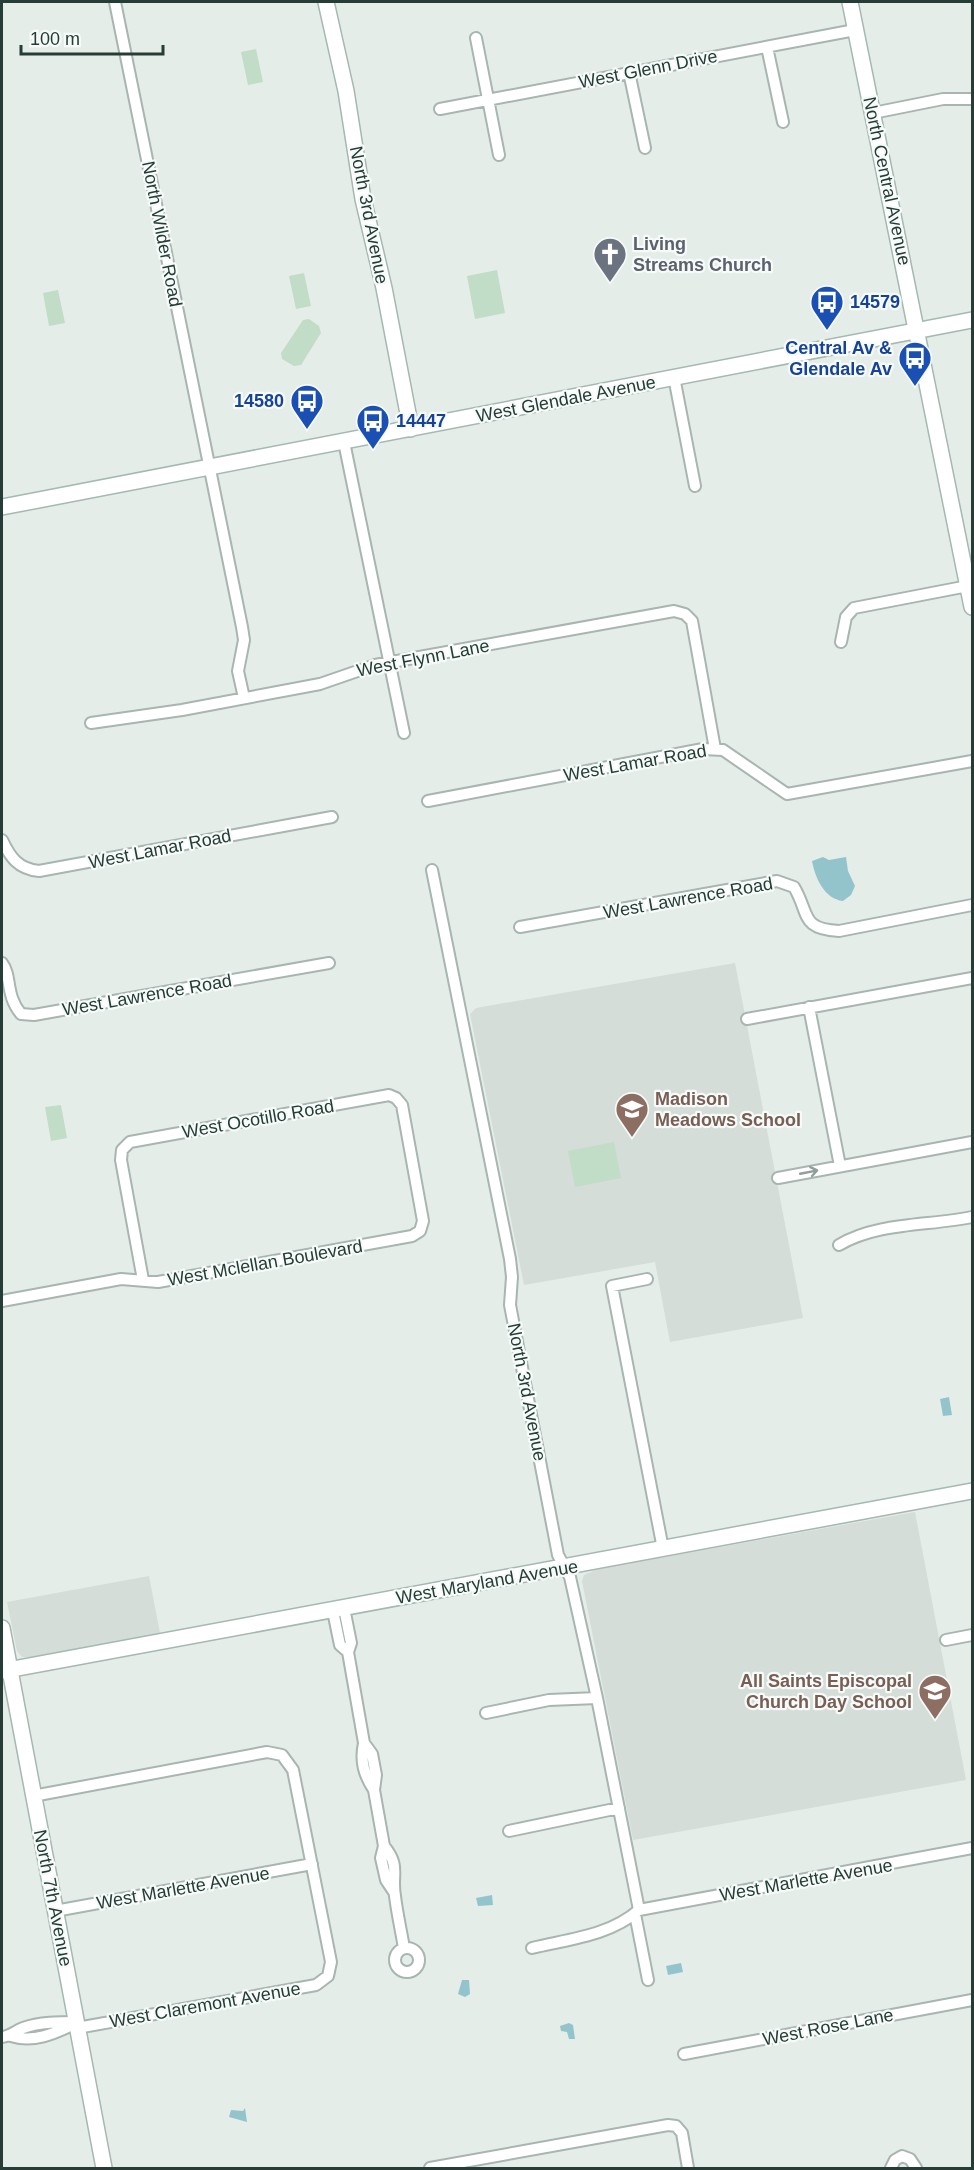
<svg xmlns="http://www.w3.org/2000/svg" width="974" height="2170" font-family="Helvetica,sans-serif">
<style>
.built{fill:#d4ddd8}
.green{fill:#c1dcc7}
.water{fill:#93c4cc}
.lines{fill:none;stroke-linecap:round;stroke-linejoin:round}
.street-casing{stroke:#a8b5b0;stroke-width:14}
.secondary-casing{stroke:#a5b8b1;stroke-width:18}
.street{stroke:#fff;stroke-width:10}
.secondary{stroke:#fff;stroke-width:15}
.oneway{stroke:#929e9b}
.labels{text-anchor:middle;stroke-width:4.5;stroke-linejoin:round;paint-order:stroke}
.street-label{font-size:18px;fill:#263d37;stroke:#f6faf8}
.worship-label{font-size:18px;font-weight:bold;fill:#5b616d;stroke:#f6faf8;text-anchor:start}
.transit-label{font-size:18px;font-weight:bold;fill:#164399;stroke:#f6faf8;text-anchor:start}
.education-label{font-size:18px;font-weight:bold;fill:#785e54;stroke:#f6faf8;text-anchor:start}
</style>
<rect width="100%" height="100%" fill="#e5ede9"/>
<path class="built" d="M735,963L803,1318L670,1342L655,1262L524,1285L470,1014L476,1008Z
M915,1512L966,1780L633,1840L582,1581L584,1575L598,1569Z
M149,1576L160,1633L31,1657H22L17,1651L7,1602Z"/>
<path class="green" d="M256,49L263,82L248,85L241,52Z
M497,270L505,313L475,319L467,276Z
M304,273L311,306L296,309L289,276Z
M58,290L65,323L49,326L43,293Z
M309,319L319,326L321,333L301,365L294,366L282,359L281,353L303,320Z
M61,1105L67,1138L51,1141L45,1107Z
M614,1142L621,1178L575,1187L568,1151Z"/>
<path class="water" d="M823,857L829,860L846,857L848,871L855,886L851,895L843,901C824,899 815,877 812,861Z
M949,1397L952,1415L943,1416L940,1399Z
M492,1895L493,1905L478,1906L476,1898Z
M681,1963L683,1972L668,1975L666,1966Z
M462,1980H469L470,1994L465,1997L458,1994Z
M569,2023L573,2025L575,2039H569L567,2032L561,2031L560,2026Z
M245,2108L247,2122L229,2117L231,2110L243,2111Z"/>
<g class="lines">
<defs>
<path id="street" d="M115,2L242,627L244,640L238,671L244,698
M476,38L499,155
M767,47L783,122
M629,72L645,148
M440,109L855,30
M873,113L943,99H972
M674,377L695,486
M344,442L404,733
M841,642L846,617L854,608L968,586
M91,723L182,710L320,684L375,665L674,611L685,614L692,621L715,749
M428,801L703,749L723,750L787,794L972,761
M2,840C10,857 18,869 39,871L332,817
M432,870L510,1259L512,1277L510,1305L558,1555L570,1577L597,1698L639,1910
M520,927L777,881L794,887C810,914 800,929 839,931L972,905
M2,963C12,976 5,995 21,1014L34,1015L329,963
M809,1007L840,1166
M747,1019L972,978
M778,1178L972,1142
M839,1245C878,1222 929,1226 972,1217
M647,1279L612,1286L663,1549
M2,1301L121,1279L158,1282L412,1236L420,1231L423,1221L402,1105L396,1098L389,1095L130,1142L122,1150L121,1160L143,1280
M344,1608L351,1643L348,1652L364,1743L372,1754L376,1775L374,1790L384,1846L381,1858L386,1880L394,1892
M333,1611L340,1645L348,1652
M946,1640L972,1635
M486,1713L549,1700L597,1698
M364,1743C360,1761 364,1775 374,1790
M33,1796L267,1752L282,1755L293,1770L331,1962L328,1976L316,1985L77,2028
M509,1831L619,1808
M384,1846C401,1867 391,1874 395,1896C397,1913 401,1930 404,1948
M639,1910L972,1848
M55,1911L312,1864
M635,1914L648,1980
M532,1948C569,1939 609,1936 639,1910
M395 1960a12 12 0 1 1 24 0a12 12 0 1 1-24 0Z
M11,2036C33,2043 54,2034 74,2024
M2,2037C11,2036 15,2031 23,2028C40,2022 59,2022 77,2022
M684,2054L972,2000
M430,2168L668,2125L676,2126L682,2133L688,2168
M891,2168L895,2160L902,2156L910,2159L916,2168"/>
<path id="secondary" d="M326,2L346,91L363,199L384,288L411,429
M850,2L972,607
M2,507L972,320
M2,1628L104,2168
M2,1671L972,1491"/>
</defs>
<use href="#street" class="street-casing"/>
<use href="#secondary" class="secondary-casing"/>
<use href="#street" class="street"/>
<use href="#secondary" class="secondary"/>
</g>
<defs><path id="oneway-shaft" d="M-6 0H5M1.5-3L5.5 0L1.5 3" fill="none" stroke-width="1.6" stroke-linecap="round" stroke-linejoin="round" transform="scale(1.5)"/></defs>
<use class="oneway" href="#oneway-shaft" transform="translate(809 1172) rotate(-11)"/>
<defs>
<symbol id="church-pin" viewBox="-11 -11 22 30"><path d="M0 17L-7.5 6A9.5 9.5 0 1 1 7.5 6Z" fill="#6b7280" stroke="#f6faf8"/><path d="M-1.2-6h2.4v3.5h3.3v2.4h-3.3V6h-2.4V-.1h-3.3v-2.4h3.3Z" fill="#fff"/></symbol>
<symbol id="bus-pin" viewBox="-11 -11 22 30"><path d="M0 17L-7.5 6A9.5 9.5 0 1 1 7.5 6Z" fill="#1a4fb4" stroke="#f6faf8"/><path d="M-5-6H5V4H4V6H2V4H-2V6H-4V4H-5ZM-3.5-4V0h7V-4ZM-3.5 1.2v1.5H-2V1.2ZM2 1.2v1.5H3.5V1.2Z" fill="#fff"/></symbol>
<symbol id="school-pin" viewBox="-11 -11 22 30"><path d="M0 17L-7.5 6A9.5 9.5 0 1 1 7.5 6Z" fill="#8d6e63" stroke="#f6faf8"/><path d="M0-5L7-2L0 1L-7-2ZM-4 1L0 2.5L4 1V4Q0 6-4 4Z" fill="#fff"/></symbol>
</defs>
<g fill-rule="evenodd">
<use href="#church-pin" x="591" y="235" width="38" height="52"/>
<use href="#bus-pin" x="808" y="283" width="38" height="52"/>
<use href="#bus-pin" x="896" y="339" width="38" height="52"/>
<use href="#bus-pin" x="288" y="382" width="38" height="52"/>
<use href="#bus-pin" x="354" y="402" width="38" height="52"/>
<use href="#school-pin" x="613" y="1090" width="38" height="52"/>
<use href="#school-pin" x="916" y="1672" width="38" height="52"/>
</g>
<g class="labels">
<g class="street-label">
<text transform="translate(648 69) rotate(-11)" y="6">West Glenn Drive</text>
<text transform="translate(887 181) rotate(78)" y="6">North Central Avenue</text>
<text transform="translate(369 215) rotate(79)" y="6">North 3rd Avenue</text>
<text transform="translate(162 234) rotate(79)" y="6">North Wilder Road</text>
<text transform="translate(566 399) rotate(-11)" y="6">West Glendale Avenue</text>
<text transform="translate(423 658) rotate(-11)" y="6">West Flynn Lane</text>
<text transform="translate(635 763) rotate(-10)" y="6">West Lamar Road</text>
<text transform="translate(160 849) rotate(-11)" y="6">West Lamar Road</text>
<text transform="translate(688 898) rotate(-10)" y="6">West Lawrence Road</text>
<text transform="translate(147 995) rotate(-10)" y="6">West Lawrence Road</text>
<text transform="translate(258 1119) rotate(-10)" y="6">West Ocotillo Road</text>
<text transform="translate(265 1263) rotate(-10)" y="6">West Mclellan Boulevard</text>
<text transform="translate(527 1392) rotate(79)" y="6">North 3rd Avenue</text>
<text transform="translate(487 1582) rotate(-10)" y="6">West Maryland Avenue</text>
<text transform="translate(806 1880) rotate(-10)" y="6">West Marlette Avenue</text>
<text transform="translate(183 1888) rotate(-10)" y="6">West Marlette Avenue</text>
<text transform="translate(53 1898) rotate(79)" y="6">North 7th Avenue</text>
<text transform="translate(205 2005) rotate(-10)" y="6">West Claremont Avenue</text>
<text transform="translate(828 2027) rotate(-11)" y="6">West Rose Lane</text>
</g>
<g class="worship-label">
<text x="633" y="250">Living<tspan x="633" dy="21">Streams Church</tspan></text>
</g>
<g class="transit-label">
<text x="850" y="308">14579</text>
<text x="892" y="354" text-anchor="end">Central Av &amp;<tspan x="892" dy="21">Glendale Av</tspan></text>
<text x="284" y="407" text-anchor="end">14580</text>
<text x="396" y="427">14447</text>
</g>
<g class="education-label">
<text x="655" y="1105">Madison<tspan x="655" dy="21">Meadows School</tspan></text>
<text x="912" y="1687" text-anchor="end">All Saints Episcopal<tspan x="912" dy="21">Church Day School</tspan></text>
</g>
</g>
<rect width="974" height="2170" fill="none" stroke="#263d37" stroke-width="6"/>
<path d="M21 45v9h142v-9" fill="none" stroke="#263d37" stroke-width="3"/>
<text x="30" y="45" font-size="18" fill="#263d37" stroke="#f6faf8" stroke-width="4.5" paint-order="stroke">100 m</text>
</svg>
